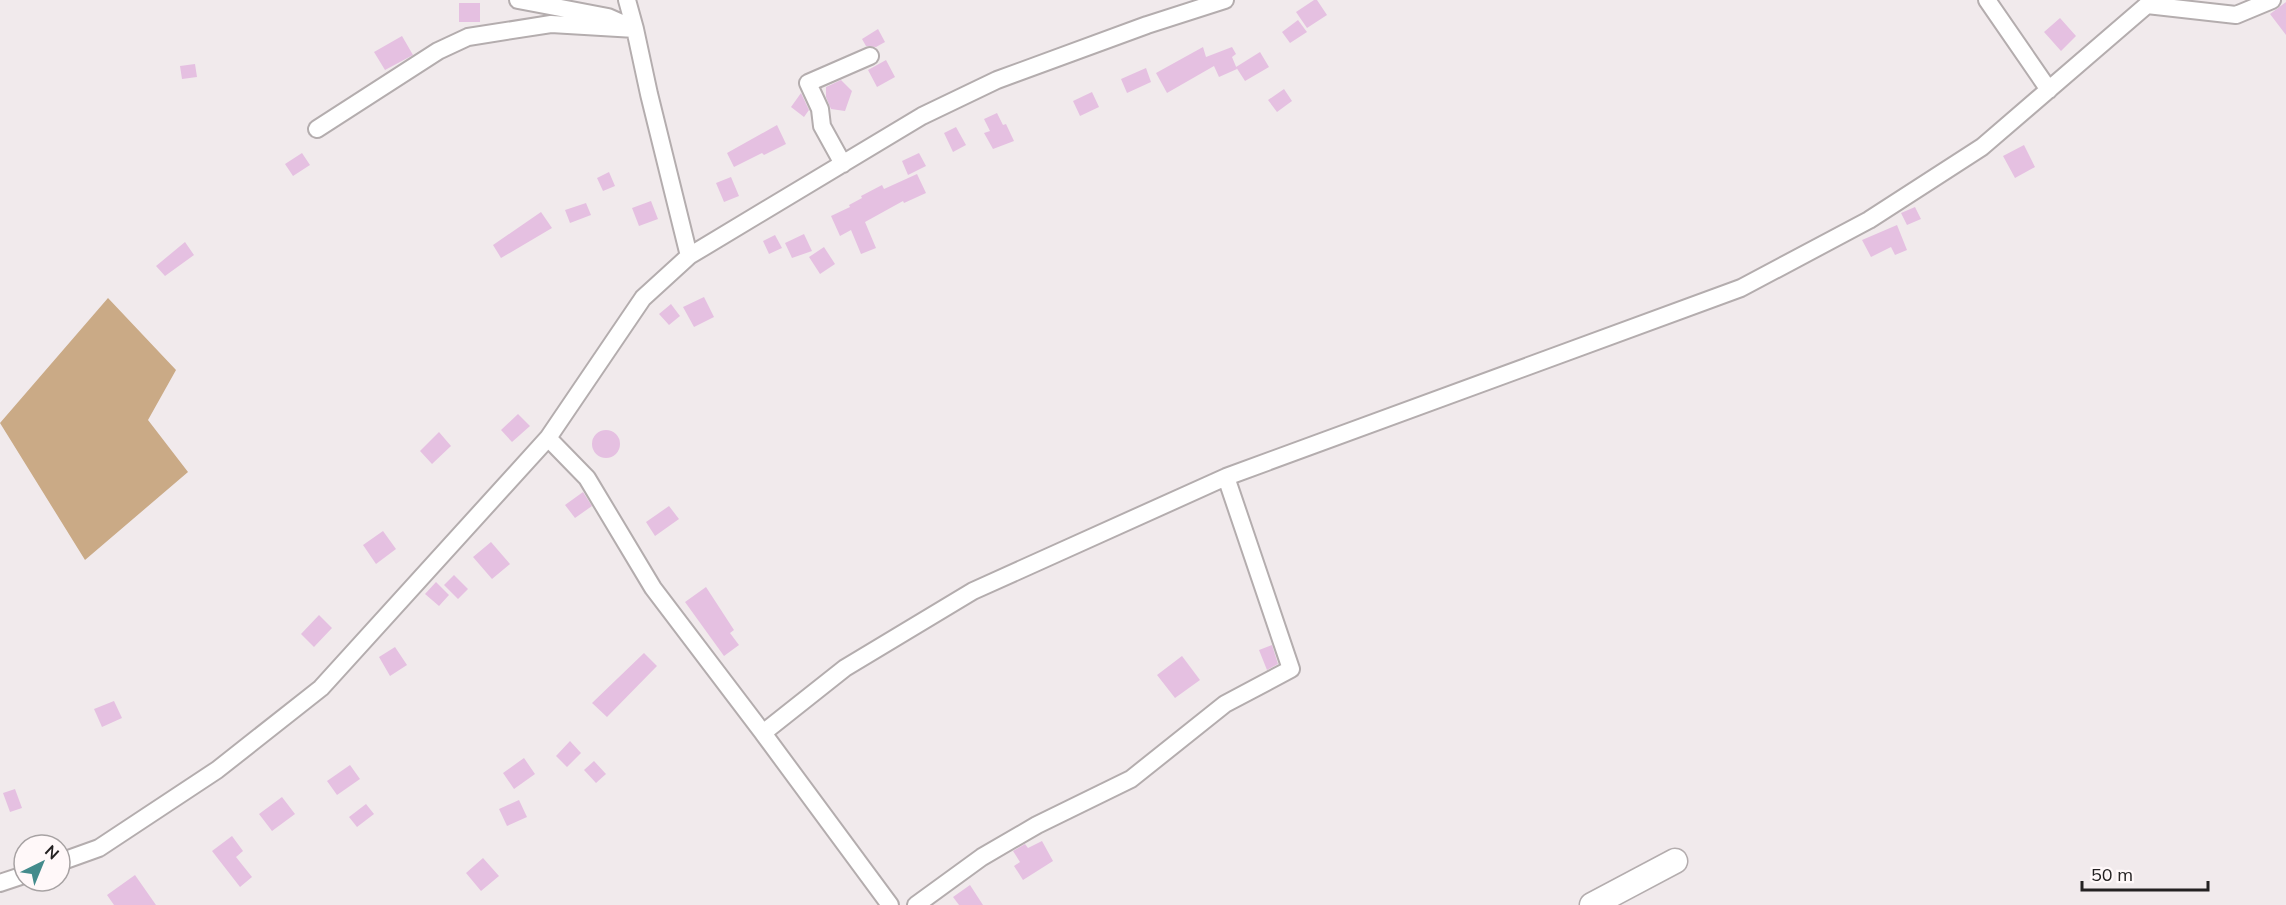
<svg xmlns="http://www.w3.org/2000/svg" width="2286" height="905" font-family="Mulish,sans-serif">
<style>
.forest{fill:#caaa86}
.building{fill:#e5c0e1}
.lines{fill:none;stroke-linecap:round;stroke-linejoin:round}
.street-casing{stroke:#b4adae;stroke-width:20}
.secondary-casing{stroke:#b4adae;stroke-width:27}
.street{stroke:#fff;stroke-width:16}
.secondary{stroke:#fff;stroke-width:24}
</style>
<rect width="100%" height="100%" fill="#f1eaec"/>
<path class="forest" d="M108,298L176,370L148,420L188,472L85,560L0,423Z"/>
<path class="building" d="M1314,0H1317L1327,15L1307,28L1296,12Z
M2286,2V35L2270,14Z
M459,3H480V22H459Z
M2060,18L2076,36L2061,51L2044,32Z
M1298,20L1307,32L1290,43L1282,32Z
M878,29L885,42L876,47L866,46L862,39Z
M402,36L413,55L385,70L374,52Z
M1203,47L1206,57L1232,47L1236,54L1232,57L1237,69L1219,77L1214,66L1167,93L1156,73Z
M1260,52L1269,67L1245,81L1236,67Z
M886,60L895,77L877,87L868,70Z
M195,64L197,77L182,79L180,66Z
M1146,68L1151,82L1127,93L1121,79Z
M841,80L852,91L845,111L831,109L826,97V87Z
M1284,89L1292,101L1277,112L1268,100Z
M1092,92L1099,107L1080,116L1073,101Z
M801,93L809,110L804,117L791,107Z
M997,113L1003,125L1006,124L1014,141L993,149L984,133L990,131L984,119Z
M777,125L786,144L764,155L762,153L734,167L727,153Z
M956,127L966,145L953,152L944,133Z
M2024,145L2035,167L2015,178L2003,156Z
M302,153L310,165L293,176L285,164Z
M919,153L926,166L908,175L902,161Z
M609,172L615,186L603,191L597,178Z
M917,174L926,193L904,203L903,201L865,222L876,248L861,254L851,230L840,236L831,216L850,207L849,205L862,198L861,196L882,185L884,189Z
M731,177L739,196L724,202L716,183Z
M651,201L658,219L639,226L632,208Z
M586,203L591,215L570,223L565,210Z
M1915,207L1921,219L1907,225L1901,213Z
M541,212L552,228L501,258L493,245Z
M1897,225L1907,250L1895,255L1891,247L1871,257L1862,240Z
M804,234L812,251L792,258L785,243Z
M775,235L782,248L769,254L763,241Z
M185,242L194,255L165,276L156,266Z
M824,247L835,264L820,274L809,257Z
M704,297L714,317L694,327L683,307Z
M671,304L680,316L669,325L659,314Z
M518,414L530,426L512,442L501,430Z
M592 444a14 14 0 1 1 28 0a14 14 0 1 1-28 0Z
M439,432L451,446L432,464L420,451Z
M583,492L592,506L575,518L565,505Z
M669,506L679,519L655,536L646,522Z
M383,531L396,549L376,564L363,545Z
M491,542L510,564L492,579L473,557Z
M454,575L468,589L458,599L444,585Z
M436,582L449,595L439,606L425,594Z
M706,587L734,630L730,633L739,645L724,656L685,602Z
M319,615L332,628L314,647L301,634Z
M1272,645L1278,664L1267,670L1259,650Z
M395,647L407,665L390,676L379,657Z
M644,653L657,666L607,717L592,703Z
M1182,656L1200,680L1175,698L1157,675Z
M114,701L122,718L102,727L94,709Z
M570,741L581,753L567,767L556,756Z
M524,758L535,774L514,789L503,773Z
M594,761L606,774L596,783L584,770Z
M350,765L360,779L337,795L327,781Z
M15,789L22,808L10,812L3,793Z
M282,797L295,814L272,831L259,814Z
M519,800L527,817L507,826L499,809Z
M366,804L374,814L357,827L349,817Z
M232,836L243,851L236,857L252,877L240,887L212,851Z
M1042,841L1053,861L1023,880L1014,866L1020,862L1013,851L1025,844L1028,848Z
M483,858L499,876L481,891L466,873Z
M135,875L156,905H114L107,895Z
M970,885L983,905H959L953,897Z"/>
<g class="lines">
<defs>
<path id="street" d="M518,0L608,17L635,29L627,0
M1987,0L2049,90
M317,129L438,51L468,37L551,24L635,29L649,94L689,256
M843,164L822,126L820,109L808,83L870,56
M548,438L587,478L653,588L763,733L845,668L973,591L1226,477L1741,288L1869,220L1982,147L2147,5L2236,15L2272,0
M763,733L890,905
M60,862L99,848L217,770L321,688L548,438L643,298L689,256L922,116L997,80L1147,25L1225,0
M0,883L24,875
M916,905L982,857L1037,825L1131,779L1225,704L1291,669L1226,477"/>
<path id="secondary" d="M1592,905L1675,861"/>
</defs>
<use href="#street" class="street-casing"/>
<use href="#secondary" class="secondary-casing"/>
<use href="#street" class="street"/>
<use href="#secondary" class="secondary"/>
</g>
<g transform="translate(42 863) rotate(43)"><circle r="28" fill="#fff8f9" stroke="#a7a2a3" stroke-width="1.5"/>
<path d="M0-4.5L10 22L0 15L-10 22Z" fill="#438b8c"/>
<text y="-9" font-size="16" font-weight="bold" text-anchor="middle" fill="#242122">N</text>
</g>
<path d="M2082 881v9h126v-9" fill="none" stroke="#242122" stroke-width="3"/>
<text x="2091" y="881" font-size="18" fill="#242122" stroke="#fff8f9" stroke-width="4.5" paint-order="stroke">50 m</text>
</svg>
